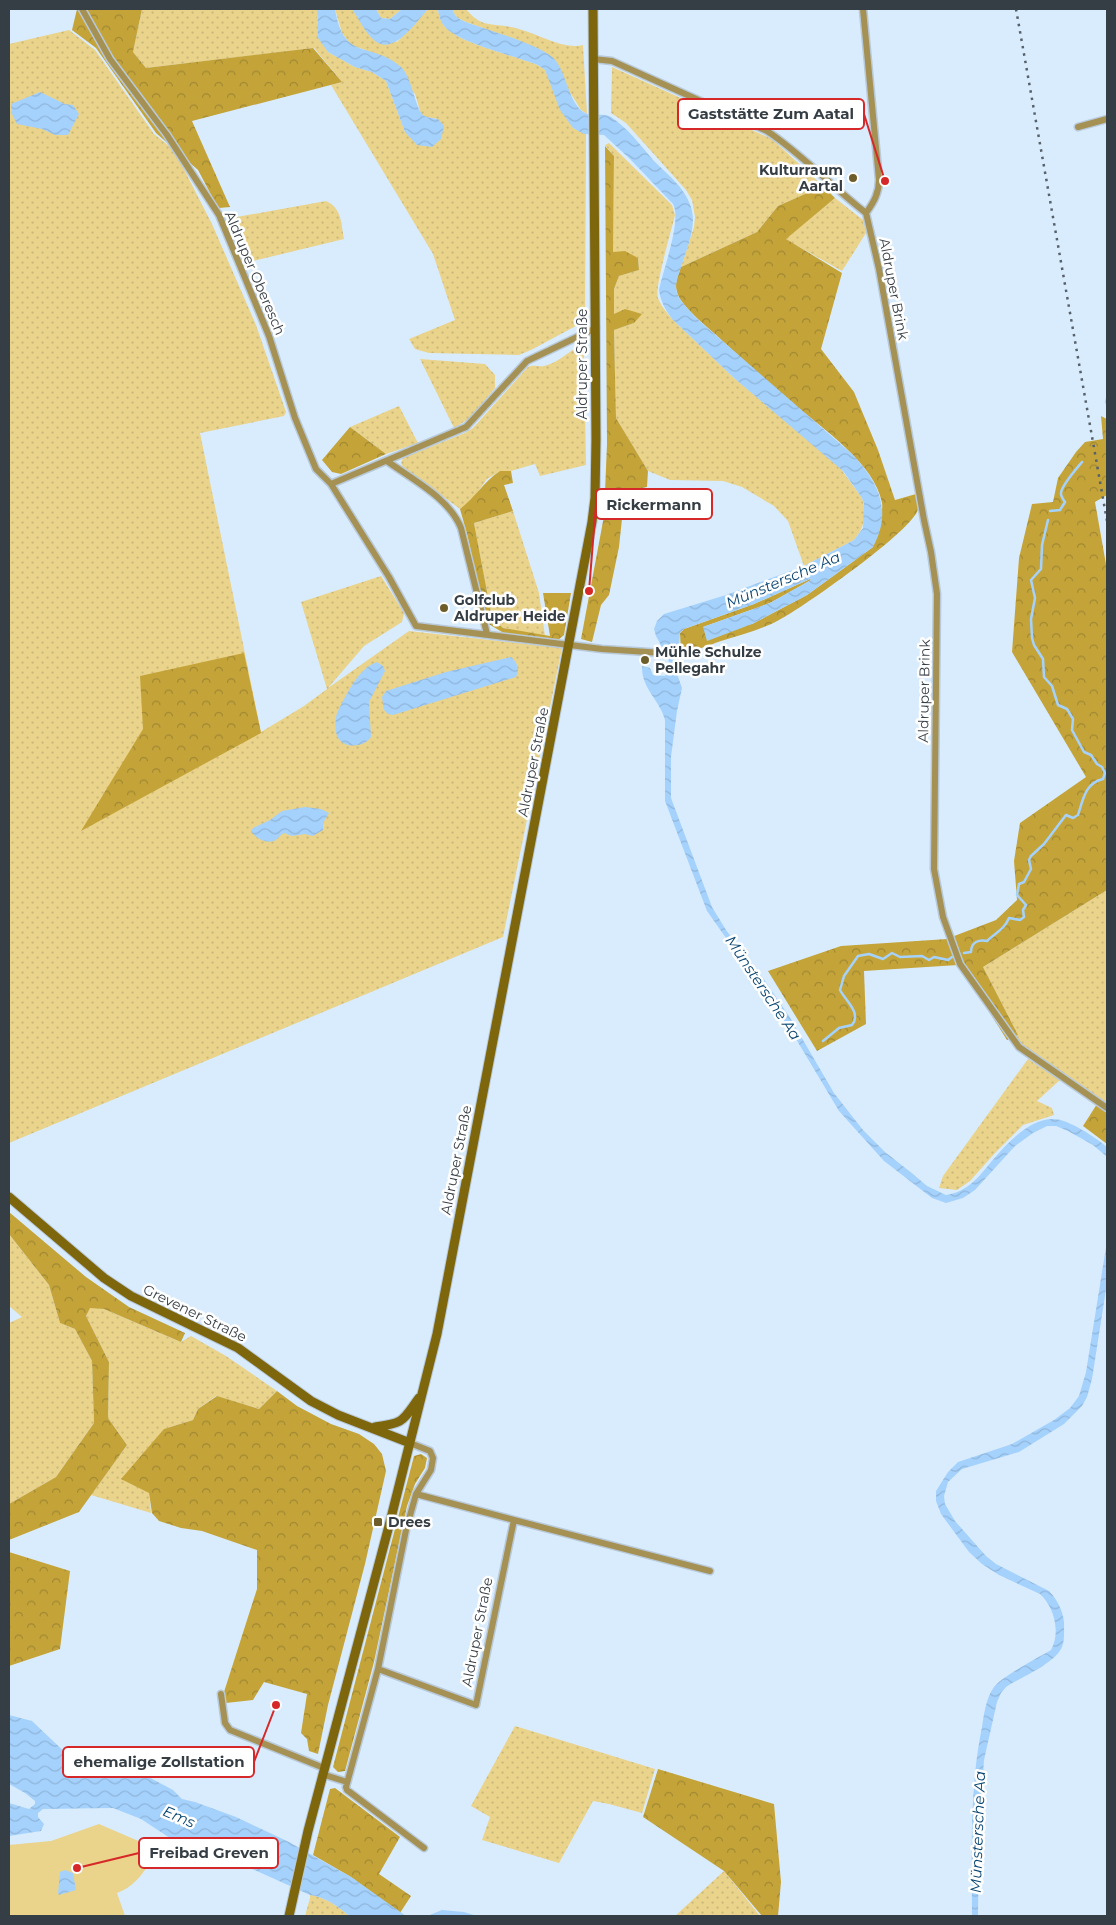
<svg xmlns="http://www.w3.org/2000/svg" width="1116" height="1925" font-family="Montserrat,sans-serif">
<style>
.grass{fill:url(#grass-dots)}
.forest{fill:url(#forest-crowns)}
.park{fill:#ead38b}
.water{fill:url(#water-waves)}
.lines{fill:none;stroke-linecap:round;stroke-linejoin:round}
.stream{stroke:#a5d2fd;stroke-width:2.5}
.street-casing{stroke:#b8c9d9;stroke-width:9}
.secondary-casing{stroke:#b8c9d9;stroke-width:11}
.street{stroke:#a59153;stroke-width:6}
.secondary{stroke:#7e660d;stroke-width:9}
.rail{stroke:#57616a;stroke-width:2.5;stroke-dasharray:2.5 5;stroke-linecap:butt}
.poi-dot{fill:#6d5d2b;stroke:#fff;stroke-width:2}
.labels{text-anchor:middle;stroke-width:5;stroke-linejoin:round;paint-order:stroke}
.poi-label{font-size:14px;font-weight:bold;fill:#363e45;stroke:#fff;text-anchor:start}
.street-label{font-size:14px;fill:#363e45;stroke:#fff}
.water-label{font-size:15px;font-style:italic;fill:#094571;stroke:#fff}
.leader{fill:none;stroke:#d62828;stroke-width:2}
.callout-dot{fill:#d62828;stroke:#fff;stroke-width:2}
.callout{fill:#fff;stroke:#d62828;stroke-width:2}
.callout-label{font-size:15px;text-anchor:middle;font-weight:bold;fill:#363e45}
</style>
<defs>
<pattern id="grass-dots" width="8" height="8" patternUnits="userSpaceOnUse" patternTransform="scale(1.25)"><rect width="8" height="8" fill="#ead38b"/><path d="M2 2h.1M6 6h.1" fill="none" stroke="#c9b679" stroke-width="1.8" stroke-linecap="round"/></pattern>
<pattern id="forest-crowns" width="20" height="18" patternUnits="userSpaceOnUse" patternTransform="scale(1.25)"><rect width="20" height="18" fill="#c4a439"/><path d="M2 6a3 3 0 1 1 6 0M12 15a3 3 0 1 1 6 0" fill="none" stroke="#a08732"/></pattern>
<pattern id="water-waves" width="16" height="10" patternUnits="userSpaceOnUse" patternTransform="scale(1.25)"><rect width="16" height="10" fill="#a5d2fd"/><path d="M0 5q4-4 8 0t8 0" fill="none" stroke="#8fb5da"/></pattern>
</defs>
<rect width="100%" height="100%" fill="#d9ecfe"/>
<path class="grass" d="M142,9H317V22L328,52L355,67L372,72L386,81L405,132L438,119L426,117L421,114L415,94L365,50L351,45L342,33L335,9H352L357,16L397,42L428,9H438C439,18 442,26 451,32C469,45 514,56 538,65L545,70L573,128L586,134L585,321L533,349L519,355L429,353L415,349L409,339L455,320L433,254L331,85L342,82L314,48L146,68L133,52Z
M376,9H402L390,19L381,18Z
M453,9H466C471,15 476,20 484,23C496,26 508,25 519,29C538,34 564,50 583,45L587,114L581,110L571,94L535,47L466,22C459,19 454,17 453,9Z
M69,30L95,50L154,134L174,150L212,224L256,325L286,412L284,416L200,433L261,732L304,706L327,689L301,602L381,576L404,613L402,622L364,646L328,688L409,631L562,648L503,937L9,1143V44Z
M612,67L772,139L823,186L778,206L757,232L681,267L694,227L695,217L692,200L686,190L626,123L611,113Z
M609,143L672,205L675,215C672,229 654,288 658,298C661,306 668,314 673,320L734,378L838,465L862,498C867,514 865,527 854,540L804,566L788,521L774,506L742,487L723,481L670,480L648,471L616,418L614,330L634,323L614,315V289L619,276L639,270L638,258L613,252L614,156L605,145Z
M835,198L863,220L866,233L842,271L785,239Z
M326,201C342,208 341,223 344,239L249,262L231,220V218Z
M581,346L584,353L586,465L540,476L535,464L511,471H500L487,479L472,500L460,509L403,467L401,463L403,458L465,433L473,428L528,367C534,364 538,367 544,366C555,364 568,353 577,347Z
M420,359L485,364L495,375V388L470,418L454,428Z
M399,406L418,443L386,454L350,427Z
M513,511L539,593L545,636L503,628L492,618L474,523Z
M1107,890V1105L1020,1047L1013,1037L1018,1035L983,967Z
M1028,1059L1060,1080L1037,1101L1052,1108L1054,1115L1023,1125L995,1153L970,1181L957,1190L939,1188L943,1176Z
M9,1234L49,1285L60,1323L75,1329L92,1361L94,1423L56,1477L9,1504V1323L22,1317L9,1306Z
M90,1307L104,1309L181,1342L191,1336L226,1356L277,1391L259,1409L216,1396L198,1409L193,1420L164,1429L149,1493L151,1513L91,1495L127,1445L108,1418L109,1362L86,1316Z
M515,1726L655,1769L642,1813L609,1804L593,1801L559,1863L482,1840L490,1817L471,1806Z
M724,1871L760,1916H675Z
M310,1895C325,1897 338,1906 349,1916H305L310,1898Z"/>
<path class="forest" d="M77,9H142L133,52L146,68L313,48L342,82L192,121L230,207L219,208L217,206L198,170L156,133L96,48L72,30Z
M605,146L614,156L613,252L625,251L638,258L639,270L619,276L614,289V314L625,309L642,314L634,323L614,330L616,418L648,471L647,487L625,491L619,547L609,595L601,605L592,642L581,639L604,516L607,444Z
M823,186L835,198L786,239L842,273L821,349L854,392L878,450L895,500L916,494C917,498 919,504 918,509C915,529 801,609 779,620C761,630 740,635 721,641C707,646 696,651 681,652L680,633L684,629L754,604L810,579L811,580L770,603L703,627L752,624L807,595L873,547C875,537 884,512 882,503C875,464 823,429 795,405C768,382 741,358 715,334C705,325 680,305 677,292C674,284 678,275 681,267L757,232L778,206Z
M1101,416L1107,419V495L1095,502L1107,570V890L983,967L1018,1035L1007,1040L957,961L958,965L864,971L866,1024L817,1051L768,971L841,946L947,939L952,951L949,938L996,920L1017,900L1014,861L1020,823L1086,777L1012,652L1019,558L1032,504L1053,502L1058,478L1076,452L1085,442L1103,439Z
M350,427L386,454L341,474L332,472L322,460Z
M500,471H511L513,483L504,485L513,511L474,523L492,618L503,628L550,636L543,593H571L564,635L557,641L507,635L487,623L467,534L460,509C476,497 483,482 500,471Z
M244,653L261,733L81,831L143,729L140,676Z
M1097,1104L1107,1110V1144L1083,1126Z
M9,1212L86,1277L129,1307L185,1333L181,1342L104,1309L90,1308L86,1316L109,1362L108,1418L127,1445L79,1512L9,1540V1504L56,1477L94,1423L92,1361L75,1329L60,1323L49,1285L9,1234Z
M277,1391L297,1406L331,1424L359,1434L374,1444L382,1454L386,1471L365,1564L328,1705L318,1754L309,1751L307,1739L301,1733L307,1694L264,1682L253,1700L226,1703L224,1692L257,1589V1550L202,1531L181,1528L159,1521L152,1513L149,1493L121,1479L164,1429L193,1420L198,1409L217,1396L259,1409Z
M421,1454L427,1458L425,1468L415,1484L407,1506L374,1662L345,1771L338,1772L333,1767L414,1456Z
M9,1552L70,1571L60,1649L9,1666Z
M658,1769L774,1804L781,1882L778,1916H762L724,1871L643,1817Z
M335,1788L400,1837L379,1874L411,1896L400,1913L351,1877L313,1855L330,1789Z"/>
<path class="park" d="M99,1824L157,1849C148,1867 137,1886 117,1893L125,1916H9V1845L51,1841Z"/>
<path class="water" d="M317,9H335C344,63 370,40 401,67C412,77 415,108 423,115C427,118 433,118 438,119L444,126L441,139L432,147L417,145L405,132L386,81L372,72L355,67L328,52L318,38Z
M352,9H376L381,18L390,19L402,9H428C417,21 394,56 375,41C365,33 359,19 352,9Z
M438,9H453C454,17 459,19 466,22C486,30 544,45 556,61C567,76 568,99 582,111C590,118 602,112 611,117C628,128 641,146 654,161C669,176 687,189 692,211C696,229 686,251 681,267C679,275 674,284 677,293C679,301 690,310 695,317L852,454C878,481 893,511 873,547L807,595L752,624L707,641L703,627L770,603L811,580L810,579L754,604L684,629L680,633L677,674L682,688L677,711L671,757V798L712,907L726,930L763,978L789,1016L834,1093L863,1130L885,1152L913,1174L927,1186L946,1195C967,1192 979,1177 991,1162C1006,1144 1029,1119 1053,1119C1069,1119 1096,1138 1107,1147V1157L1093,1145L1068,1131L1056,1126H1047L1033,1133L1015,1146L975,1190L963,1198L946,1203L932,1198L884,1161L839,1111L790,1029L707,911L665,801V720C660,700 641,688 642,666L650,668L653,675L665,676L668,670L669,656L666,655L656,636L654,629L657,621L664,614L726,595L804,566L854,540L863,528L864,504L862,498L843,471L734,378L673,320C666,311 661,303 659,290C663,270 682,220 673,204L630,159L604,135L584,134L573,128L560,110L545,70L538,65C514,56 469,45 451,32C442,26 439,18 438,9Z
M40,92L65,104L73,105L79,114L68,135H55L42,129L17,124L12,114L11,104Z
M511,657C517,662 520,669 516,677L393,715L388,714L384,710L382,697L386,691L446,672Z
M377,662L383,666L385,671L369,702L371,737C365,747 343,750 337,736C335,730 335,719 337,713C346,696 357,669 377,662Z
M305,807L321,809L329,813L323,823V830L313,836L305,834L292,836L284,833C280,835 278,839 274,841C266,844 255,838 251,831L253,828L270,820L282,811Z
M1107,1241V1283L1092,1379L1087,1397L1082,1406L1064,1424L1019,1452L962,1469L948,1482L944,1496L945,1504L955,1521L986,1556L996,1564L1049,1591C1057,1599 1063,1611 1064,1622C1064,1631 1065,1642 1061,1649C1053,1664 1020,1678 1006,1687L1001,1693L997,1702L984,1760L979,1837L978,1916H972C972,1852 969,1790 982,1727C984,1714 986,1698 994,1687C1001,1677 1039,1657 1051,1650C1061,1632 1054,1607 1040,1594L999,1575L982,1564L969,1552L941,1514L936,1501V1491L948,1472L958,1462L1012,1444L1054,1420L1070,1408L1079,1396L1086,1372Z
M9,1715L32,1721L71,1758L82,1763L119,1767L141,1773L173,1790L182,1799L195,1802L236,1817L289,1842L351,1877L406,1916H349C338,1906 325,1897 310,1895L250,1868L176,1842L141,1819L113,1808L43,1809L38,1813V1817L44,1824L41,1831L9,1836V1803L29,1809L35,1804V1801L25,1793L9,1784Z
M65,1870L73,1873L76,1890L59,1895L58,1893L60,1872Z
M442,1910L464,1912L477,1916H427Z"/>
<g class="lines">
<path class="stream" d="M1107,399L1106,402L1107,404
M1050,511L1060,510L1065,502C1064,501 1061,496 1061,494C1060,487 1077,468 1082,462
M964,953L971,952C971,942 979,939 987,941C996,932 1004,930 1009,918L1020,920L1024,917L1023,910L1026,905L1017,895L1019,884L1024,882L1031,869L1029,860L1031,856L1044,844L1066,815L1073,818L1078,815C1083,800 1085,783 1103,779L1105,773L1102,767L1097,764L1091,755L1084,752L1072,730L1073,719L1067,709L1058,705L1052,686L1044,677L1043,659L1034,645L1032,638L1031,619L1035,598L1031,580L1041,569L1042,545L1048,520
M823,1041L839,1028L852,1025C862,1013 845,1000 840,990L844,976L858,956L869,954L883,959L892,953L900,957L922,956L929,960L934,957L948,960L952,957"/>
<defs>
<path id="street" d="M82,9L110,59L167,135L219,215L269,336L295,418L316,469L331,484L389,577L416,626L602,649L663,653
M863,9L879,180C879,193 874,202 866,213
M593,59L612,61L767,131C802,154 832,187 866,213L879,269L924,520L931,552L937,594L934,869L943,917L960,964L1019,1047L1107,1108
M1078,127L1107,119
M387,461C413,480 449,498 461,528L487,634
M331,484L466,427L527,361L596,328
M410,1443L430,1451L433,1458L431,1470L416,1494L406,1530L378,1669L346,1787L347,1790L424,1848
M514,1520L710,1571
M378,1669L476,1705L514,1520L416,1494
M221,1694L225,1723L230,1730L324,1768
M322,1774L347,1782"/>
<path id="secondary" d="M9,1197L104,1278L131,1296L238,1348L311,1401L338,1415L410,1443
M375,1427C405,1423 402,1421 419,1398
M289,1916L308,1831L390,1522L437,1334L592,522L595,498L596,439L593,9"/>
</defs>
<use href="#street" class="street-casing"/>
<use href="#secondary" class="secondary-casing"/>
<use href="#street" class="street"/>
<use href="#secondary" class="secondary"/>
<path class="rail" d="M1016,9L1107,521"/>
</g>
<g class="poi-dot">
<circle cx="853" cy="178" r="5"/>
<circle cx="444" cy="608" r="5"/>
<circle cx="645" cy="660" r="5"/>
<rect x="373" y="1517" width="10" height="10" rx="2.5"/>
</g>
<g class="labels">
<g class="poi-label">
<text x="843" y="175" text-anchor="end">Kulturraum<tspan x="843" dy="16">Aartal</tspan></text>
<text x="454" y="605">Golfclub<tspan x="454" dy="16">Aldruper Heide</tspan></text>
<text x="655" y="657">Mühle Schulze<tspan x="655" dy="16">Pellegahr</tspan></text>
<text x="388" y="1527">Drees</text>
</g>
<g class="street-label">
<text transform="translate(255 273) rotate(67)" y="5">Aldruper Oberesch</text>
<text transform="translate(894 289) rotate(79)" y="5">Aldruper Brink</text>
<text transform="translate(582 364) rotate(-90)" y="5">Aldruper Straße</text>
<text transform="translate(924 691) rotate(-89)" y="5">Aldruper Brink</text>
<text transform="translate(533 762) rotate(-79)" y="5">Aldruper Straße</text>
<text transform="translate(456 1160) rotate(-79)" y="5">Aldruper Straße</text>
<text transform="translate(195 1313) rotate(26)" y="5">Grevener Straße</text>
<text transform="translate(477 1632) rotate(-79)" y="5">Aldruper Straße</text>
</g>
<g class="water-label">
<text transform="translate(783 580) rotate(-23)" y="5">Münstersche Aa</text>
<text transform="translate(763 988) rotate(56)" y="5">Münstersche Aa</text>
<text transform="translate(179 1817) rotate(23)" y="5">Ems</text>
<text transform="translate(978 1832) rotate(-88)" y="5">Münstersche Aa</text>
</g>
</g>
<path class="leader" d="M885 181L864 114M589 591L596 504M276 1705L254 1762M77 1868L139 1853"/>
<g class="callout-dot">
<circle cx="885" cy="181" r="5"/>
<circle cx="589" cy="591" r="5"/>
<circle cx="276" cy="1705" r="5"/>
<circle cx="77" cy="1868" r="5"/>
</g>
<g class="callout">
<rect x="678" y="99" width="186" height="30" rx="5"/>
<rect x="596" y="489" width="116" height="30" rx="5"/>
<rect x="63" y="1747" width="191" height="30" rx="5"/>
<rect x="139" y="1838" width="139" height="30" rx="5"/>
</g>
<g class="callout-label">
<text x="771" y="119">Gaststätte Zum Aatal</text>
<text x="654" y="510">Rickermann</text>
<text x="159" y="1767">ehemalige Zollstation</text>
<text x="209" y="1858">Freibad Greven</text>
</g>
<rect width="1116" height="1925" fill="none" stroke="#363e45" stroke-width="20"/>
</svg>
